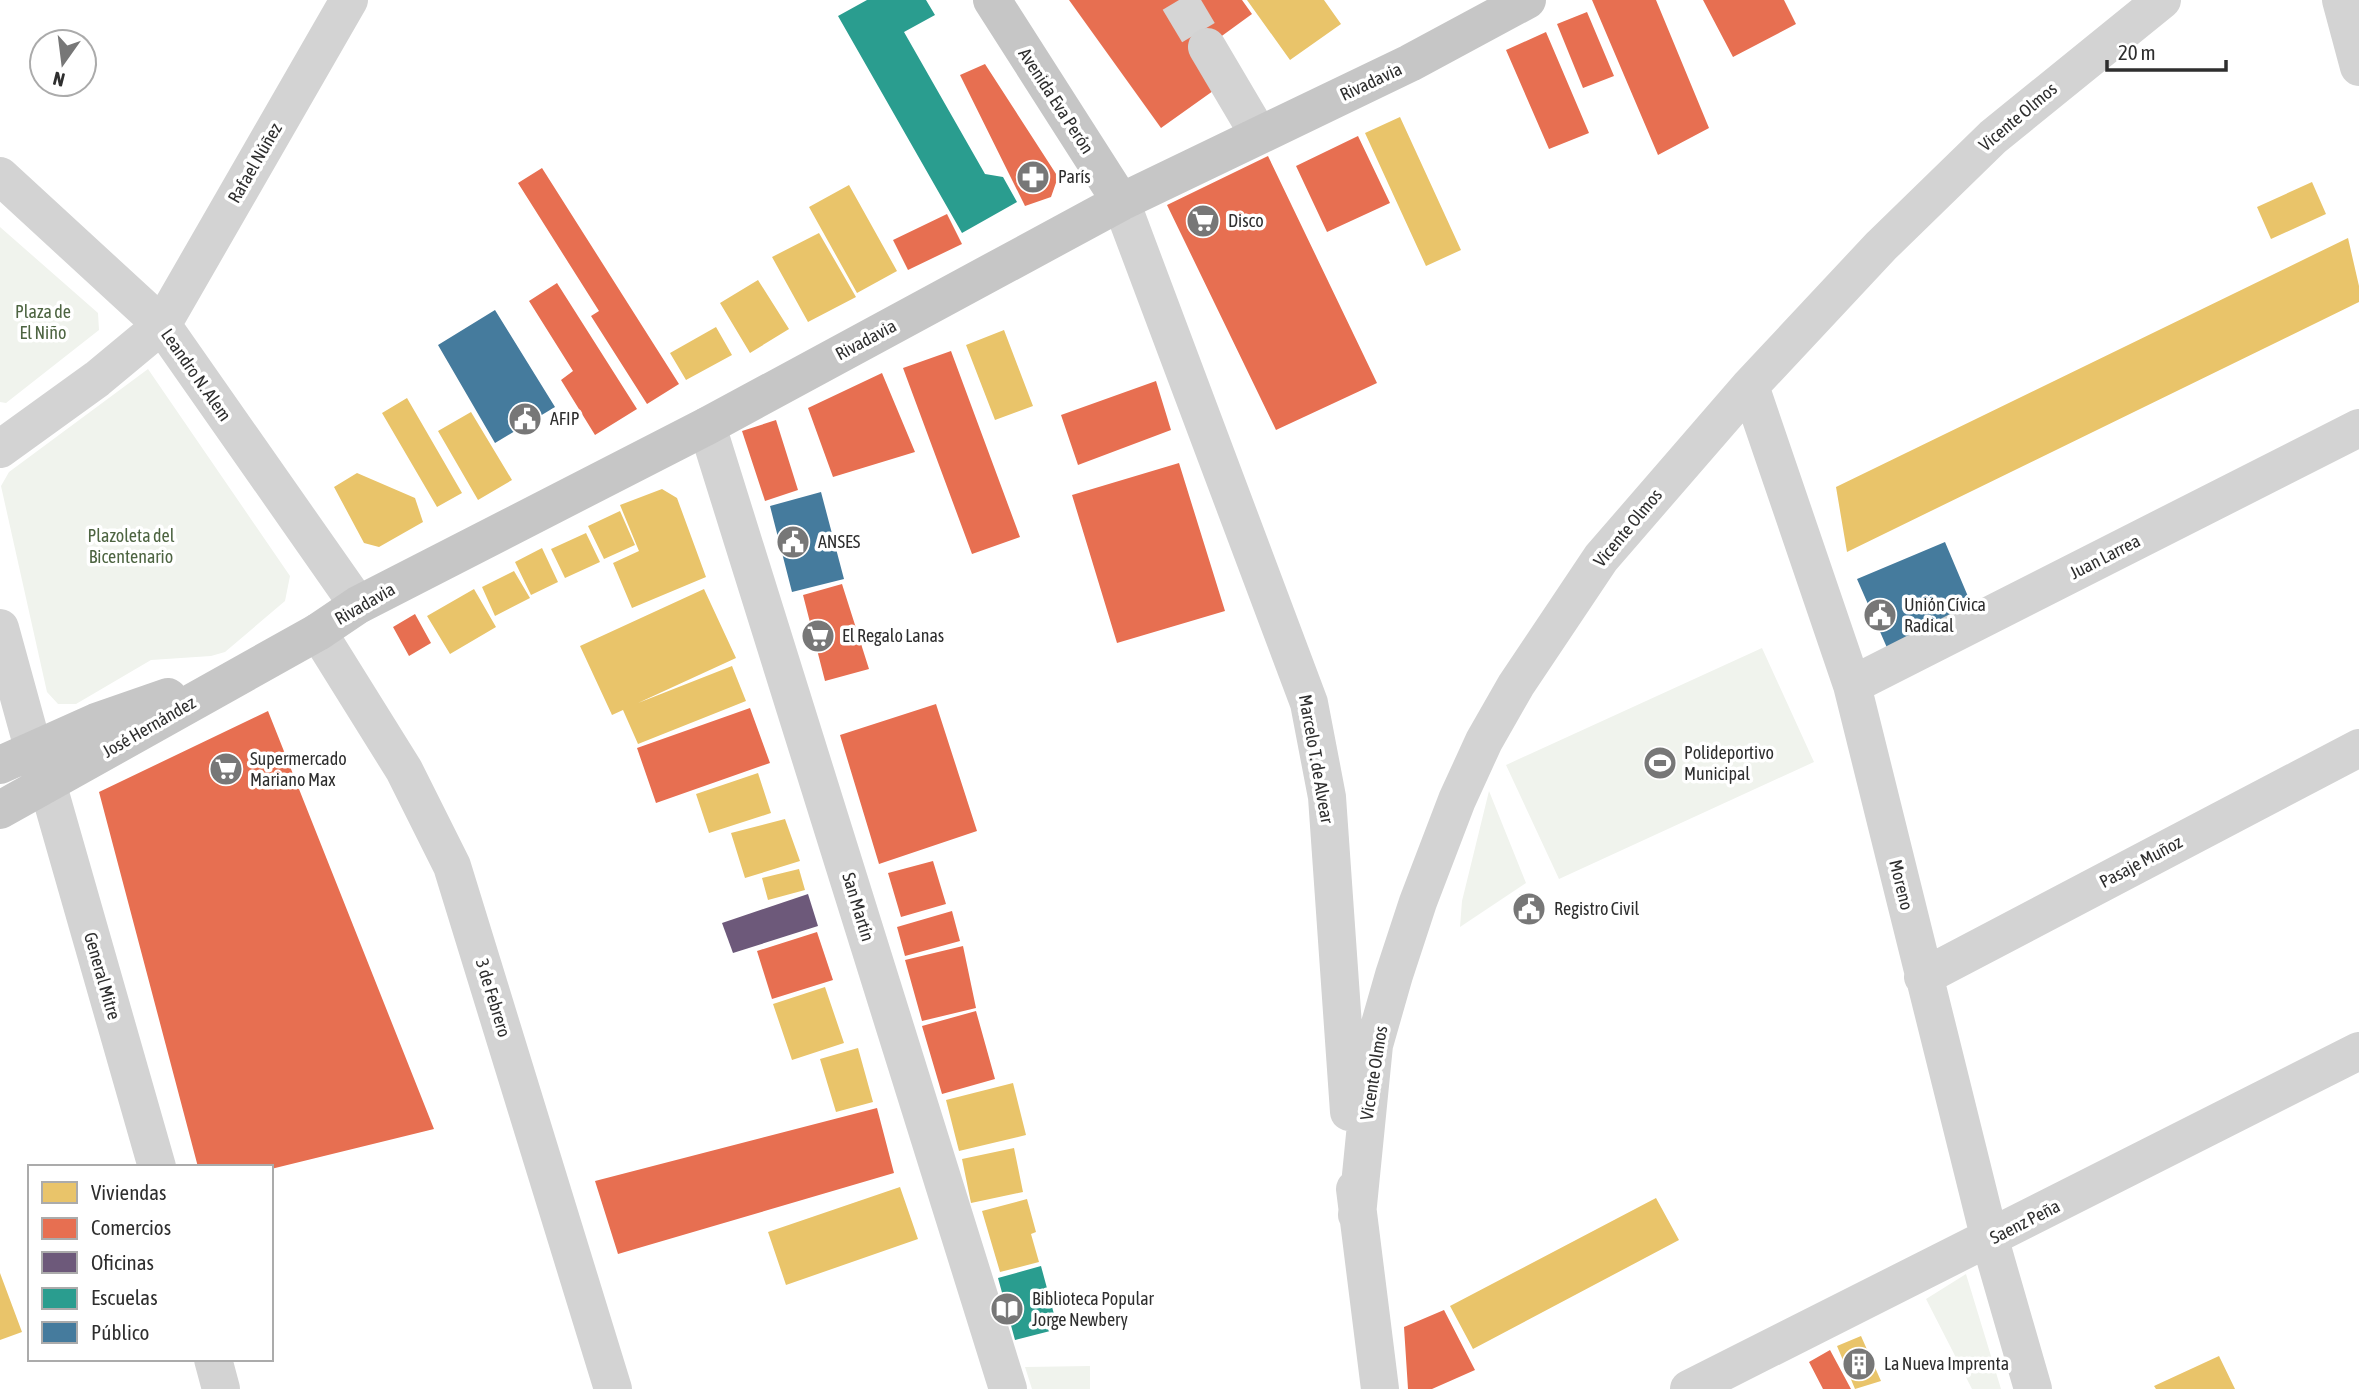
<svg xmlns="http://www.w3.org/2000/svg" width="2359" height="1389" font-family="'Asap Condensed',sans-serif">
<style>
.green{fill:#f0f3ed}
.homes{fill:#e9c46a}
.shops{fill:#e76f51}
.offices{fill:#6d597a}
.schools{fill:#2a9d8f}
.public{fill:#457b9d}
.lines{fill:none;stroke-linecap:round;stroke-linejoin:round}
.minor-tunnel{stroke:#d5d5d5;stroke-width:38;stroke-dasharray:38 19;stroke-linecap:butt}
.minor{stroke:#d3d3d3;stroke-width:38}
.major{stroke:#c6c6c6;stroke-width:38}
.labels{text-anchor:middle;stroke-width:7;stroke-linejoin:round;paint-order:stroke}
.street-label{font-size:18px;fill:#2e2e2e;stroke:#fff}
.poi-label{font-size:18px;fill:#2e2e2e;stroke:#fff;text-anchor:start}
.park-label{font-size:18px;fill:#4d6441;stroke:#fff}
</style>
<rect width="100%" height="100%" fill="#fff"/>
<path class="green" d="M0,227L98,313L99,330L6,403L0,402Z
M148,369L290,576L285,601L225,652L211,656L151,660L76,704H58L47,692L1,486L9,472Z
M1762,648L1814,762L1559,879L1506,765Z
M1489,791L1526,883L1460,927L1462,901Z
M1966,1274L2001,1389H1972L1926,1299Z
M1090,1366V1389H1032L1025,1367Z"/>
<path class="homes" d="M1247,0H1324L1341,24L1290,60Z
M1400,117L1461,250L1426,266L1365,133Z
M2312,182L2326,214L2271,239L2257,207Z
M849,185L897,271L857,293L809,207Z
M819,233L856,297L808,322L772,257Z
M2348,238L2359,286V302L1847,552L1836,487Z
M758,280L789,329L750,353L720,303Z
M716,327L732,355L686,380L670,353Z
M1004,330L1033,406L995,420L966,345Z
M407,398L462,493L437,507L382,413Z
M471,412L512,480L478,500L438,431Z
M357,473L415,498L423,522L379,547L364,543L334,487Z
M662,489L677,498L706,577L632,608L613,563L639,551L620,505Z
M620,511L635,545L604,559L588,526Z
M586,533L600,562L565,578L551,549Z
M542,548L558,582L531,595L515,562Z
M514,571L530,598L495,616L482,587Z
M474,589L496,627L450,654L427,616Z
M704,589L736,658L638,703L732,666L746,701L638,744L623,710L612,715L580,646Z
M758,773L771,813L709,833L696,794Z
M785,819L800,861L745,878L731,833Z
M799,869L805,890L768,900L762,878Z
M825,987L844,1043L792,1060L773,1004Z
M858,1048L873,1102L836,1112L820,1059Z
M1013,1083L1026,1135L959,1151L946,1100Z
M1014,1148L1023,1192L971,1203L962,1159Z
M900,1187L918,1239L786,1285L768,1232Z
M1656,1198L1679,1240L1473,1349L1450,1306Z
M1027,1199L1036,1232L1031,1234L1039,1262L1000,1272L982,1211Z
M0,1273L22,1332L0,1340Z
M1861,1336L1881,1381L1855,1389L1837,1346Z
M2219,1356L2235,1389H2156L2154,1386Z"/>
<path class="shops" d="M1069,0H1242L1252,14L1197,54L1220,86L1161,128Z
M1592,0H1656L1709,128L1658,155Z
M1703,0H1784L1796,24L1733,57Z
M1587,12L1614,76L1583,88L1557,24Z
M1546,32L1589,133L1549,149L1506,50Z
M985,64L1058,177L1051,197L1025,206L960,75Z
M1358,136L1390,203L1327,232L1296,166Z
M1268,156L1377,383L1276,430L1167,205Z
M542,168L679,384L647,404L591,316L599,311L518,183Z
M947,214L962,244L908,270L893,240Z
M557,283L637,409L595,435L561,380L573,371L529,301Z
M951,351L1020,537L972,554L903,368Z
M882,373L915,452L833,477L808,408Z
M1156,381L1171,430L1078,465L1061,415Z
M776,420L798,490L765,501L742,431Z
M1179,463L1225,611L1117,643L1072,495Z
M842,584L869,669L825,681L803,595Z
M415,614L431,643L409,656L393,627Z
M936,704L977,831L879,864L840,735Z
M750,708L770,763L656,803L637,748Z
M268,711L434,1129L271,1169L198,1167L99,792Z
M933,861L946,904L901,917L888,873Z
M952,911L960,941L905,956L897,927Z
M817,932L833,980L772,999L757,951Z
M963,946L976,1008L922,1021L905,960Z
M976,1011L995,1079L942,1094L922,1026Z
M877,1108L894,1173L618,1254L595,1181Z
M1444,1310L1475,1370L1432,1389H1408L1404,1327Z
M1830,1350L1851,1389H1823L1809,1362Z"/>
<path class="offices" d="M808,894L818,926L733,953L722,923Z"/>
<path class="schools" d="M867,0H926L935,15L904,32L985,174L1003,177L1017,202L962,233L838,16Z
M1041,1266L1058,1329L1015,1340L998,1278Z"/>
<path class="public" d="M495,310L555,407L495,443L438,345Z
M821,492L844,579L792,592L770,506Z
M1945,542L1975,613L1888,650L1857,579Z"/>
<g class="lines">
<path class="minor-tunnel" d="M1179,0L1207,47"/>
<path class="minor" d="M2341,0L2359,67
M1207,47L1259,135
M0,176L162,325L358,605
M1121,202L1309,703L1327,797L1349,1112
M1750,386L1852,685L1990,1240L2033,1389
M707,426L1008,1389
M0,449L97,379L162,325L349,0
M0,628L33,748L48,786L157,1167
M318,632L404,770L452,866L613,1389
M1852,685L2359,428
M1923,977L2359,748
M1355,1189L1380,1389
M1357,1215L1374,1045L1394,975L1418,902L1457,800L1484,741L1516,685L1601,558L1750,386L1881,246L1993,137L2162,0
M213,1359L221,1389
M1689,1389L2359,1051"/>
<path class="major" d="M992,0L1121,202
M0,765L96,722L168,697
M0,810L318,632L358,605L707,426L1121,202L1410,63L1527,0"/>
</g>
<defs>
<symbol id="pharmacy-disc" viewBox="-11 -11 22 22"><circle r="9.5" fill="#777" stroke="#fff"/><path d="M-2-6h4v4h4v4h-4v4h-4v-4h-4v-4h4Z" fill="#fff"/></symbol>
<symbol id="supermarket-disc" viewBox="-11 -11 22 22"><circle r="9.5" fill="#777" stroke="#fff"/><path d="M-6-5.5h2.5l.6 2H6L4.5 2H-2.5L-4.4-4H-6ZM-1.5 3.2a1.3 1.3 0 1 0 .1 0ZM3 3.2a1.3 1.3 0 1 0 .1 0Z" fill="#fff"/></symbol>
<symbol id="civic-disc" viewBox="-11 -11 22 22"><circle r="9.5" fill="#777" stroke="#fff"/><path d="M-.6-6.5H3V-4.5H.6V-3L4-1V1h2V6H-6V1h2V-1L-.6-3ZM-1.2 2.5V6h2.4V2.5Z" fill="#fff"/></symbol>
<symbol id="stadium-disc" viewBox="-11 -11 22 22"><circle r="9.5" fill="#777" stroke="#fff"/><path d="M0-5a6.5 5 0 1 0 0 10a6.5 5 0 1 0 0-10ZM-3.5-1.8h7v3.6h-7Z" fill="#fff"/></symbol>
<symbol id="library-disc" viewBox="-11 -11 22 22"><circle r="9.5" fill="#777" stroke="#fff"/><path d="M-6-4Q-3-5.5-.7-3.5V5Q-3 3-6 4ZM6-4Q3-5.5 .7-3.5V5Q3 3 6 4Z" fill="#fff"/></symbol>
<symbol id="building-disc" viewBox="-11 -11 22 22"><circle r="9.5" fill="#777" stroke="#fff"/><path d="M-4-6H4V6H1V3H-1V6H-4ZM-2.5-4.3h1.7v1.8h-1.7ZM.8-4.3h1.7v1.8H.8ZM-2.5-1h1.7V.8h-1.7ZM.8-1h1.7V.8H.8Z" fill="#fff"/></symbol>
</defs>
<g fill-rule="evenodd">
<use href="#pharmacy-disc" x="1014" y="158" width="38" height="38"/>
<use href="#supermarket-disc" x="1184" y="202" width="38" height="38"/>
<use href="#civic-disc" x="506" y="400" width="38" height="38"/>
<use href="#civic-disc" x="774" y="523" width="38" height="38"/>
<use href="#civic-disc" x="1861" y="596" width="38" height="38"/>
<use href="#supermarket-disc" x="799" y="617" width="38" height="38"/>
<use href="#stadium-disc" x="1641" y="744" width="38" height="38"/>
<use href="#supermarket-disc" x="207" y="750" width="38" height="38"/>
<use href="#civic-disc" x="1510" y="890" width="38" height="38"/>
<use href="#library-disc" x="988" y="1290" width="38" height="38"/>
<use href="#building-disc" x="1840" y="1345" width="38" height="38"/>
</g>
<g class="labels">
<g class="street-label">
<text transform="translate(1371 82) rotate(-25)" y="6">Rivadavia</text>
<text transform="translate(1056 101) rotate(57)" y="6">Avenida Eva Perón</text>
<text transform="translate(2018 117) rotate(-40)" y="6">Vicente Olmos</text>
<text transform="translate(255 163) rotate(-60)" y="6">Rafael Núñez</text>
<text transform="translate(866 340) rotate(-28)" y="6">Rivadavia</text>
<text transform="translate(196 375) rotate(55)" y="6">Leandro N. Alem</text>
<text transform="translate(1628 528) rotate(-50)" y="6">Vicente Olmos</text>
<text transform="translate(2105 557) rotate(-27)" y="6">Juan Larrea</text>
<text transform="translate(365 604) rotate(-30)" y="6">Rivadavia</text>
<text transform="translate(149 727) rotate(-30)" y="6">José Hernández</text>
<text transform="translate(1316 759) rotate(80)" y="6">Marcelo T. de Alvear</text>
<text transform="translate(2141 862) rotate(-28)" y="6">Pasaje Muñoz</text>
<text transform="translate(1901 885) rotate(76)" y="6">Moreno</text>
<text transform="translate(858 907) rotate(73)" y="6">San Martín</text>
<text transform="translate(102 976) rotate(74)" y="6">General Mitre</text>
<text transform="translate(493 998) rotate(73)" y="6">3 de Febrero</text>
<text transform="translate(1374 1073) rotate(-81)" y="6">Vicente Olmos</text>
<text transform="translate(2025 1222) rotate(-27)" y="6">Saenz Peña</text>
</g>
<g class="poi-label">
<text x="1058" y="183">París</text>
<text x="1228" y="227">Disco</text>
<text x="550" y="425">AFIP</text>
<text x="818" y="548">ANSES</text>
<text x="1904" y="611">Unión Cívica<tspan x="1904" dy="21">Radical</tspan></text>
<text x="842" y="642">El Regalo Lanas</text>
<text x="1684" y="759">Polideportivo<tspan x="1684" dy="21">Municipal</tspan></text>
<text x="250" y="765">Supermercado<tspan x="250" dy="21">Mariano Max</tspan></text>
<text x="1554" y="915">Registro Civil</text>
<text x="1032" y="1305">Biblioteca Popular<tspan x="1032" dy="21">Jorge Newbery</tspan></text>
<text x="1884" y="1370">La Nueva Imprenta</text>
</g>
<g class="park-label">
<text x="43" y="318">Plaza de<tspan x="43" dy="21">El Niño</tspan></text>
<text x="131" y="542">Plazoleta del<tspan x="131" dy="21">Bicentenario</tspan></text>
</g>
</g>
<rect x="28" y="1165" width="245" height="196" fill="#ffffff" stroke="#ababab" stroke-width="2"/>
<rect x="42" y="1182" width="35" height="21" fill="#e9c46a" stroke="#ababab" stroke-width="2"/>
<text x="91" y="1200" font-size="21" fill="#2e2e2e">Viviendas</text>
<rect x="42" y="1218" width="35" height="21" fill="#e76f51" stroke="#ababab" stroke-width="2"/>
<text x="91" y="1235" font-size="21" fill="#2e2e2e">Comercios</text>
<rect x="42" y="1252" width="35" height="21" fill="#6d597a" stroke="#ababab" stroke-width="2"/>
<text x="91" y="1270" font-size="21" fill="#2e2e2e">Oficinas</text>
<rect x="42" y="1288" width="35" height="21" fill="#2a9d8f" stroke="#ababab" stroke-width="2"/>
<text x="91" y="1305" font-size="21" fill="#2e2e2e">Escuelas</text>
<rect x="42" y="1322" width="35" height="21" fill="#457b9d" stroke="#ababab" stroke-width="2"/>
<text x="91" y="1340" font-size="21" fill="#2e2e2e">Público</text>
<g transform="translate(63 63) rotate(194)"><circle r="33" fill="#ffffff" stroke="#ababab" stroke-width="2"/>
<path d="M0-5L12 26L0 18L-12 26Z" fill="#777777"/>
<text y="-10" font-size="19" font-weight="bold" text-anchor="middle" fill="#2e2e2e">N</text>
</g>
<path d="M2107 60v10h119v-10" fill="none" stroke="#2e2e2e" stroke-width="3.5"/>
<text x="2118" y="60" font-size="21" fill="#2e2e2e" stroke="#ffffff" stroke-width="5" paint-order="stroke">20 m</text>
</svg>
